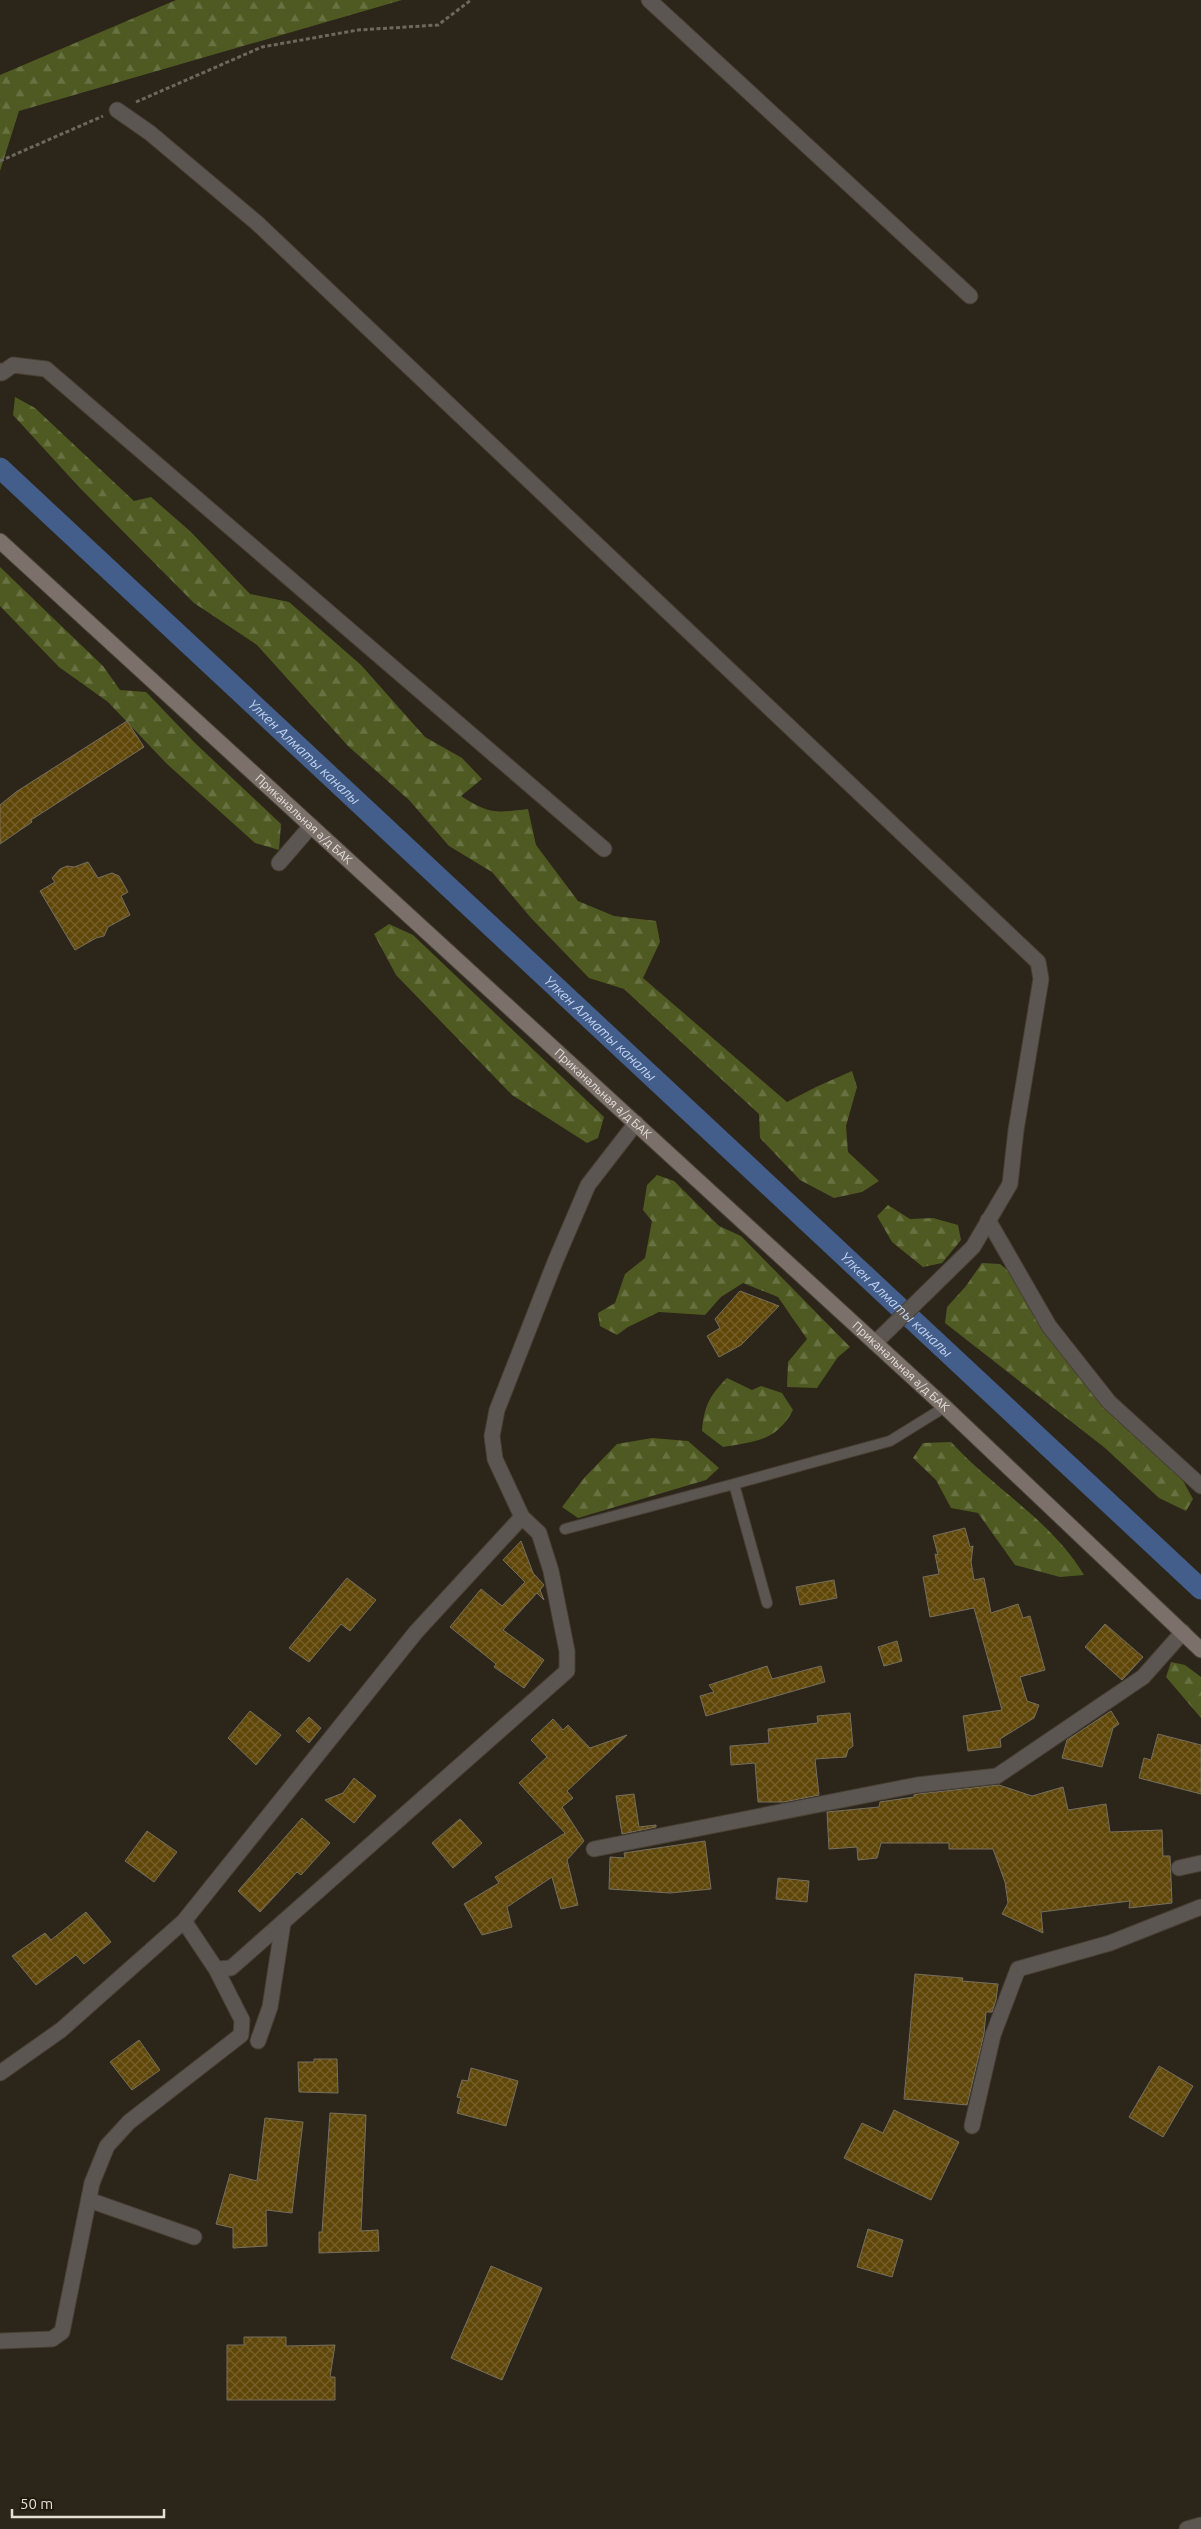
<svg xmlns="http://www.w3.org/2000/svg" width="1201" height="2529" font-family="Ubuntu,sans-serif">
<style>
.forest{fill:url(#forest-firs)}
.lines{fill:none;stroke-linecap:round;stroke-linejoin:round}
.canal{stroke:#435e8b;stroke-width:21}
.building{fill:url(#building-cross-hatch);stroke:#766f60}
.lane-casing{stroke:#463f34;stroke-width:12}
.street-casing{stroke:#463f34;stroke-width:17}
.secondary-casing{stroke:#463f34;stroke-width:17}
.path{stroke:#6d675d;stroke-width:3;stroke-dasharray:4 2.5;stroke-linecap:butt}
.lane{stroke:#5c5652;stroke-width:10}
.street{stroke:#5c5652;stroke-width:15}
.secondary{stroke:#7b716a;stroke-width:15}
.labels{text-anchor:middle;stroke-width:4.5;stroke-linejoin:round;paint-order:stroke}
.street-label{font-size:12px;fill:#e4e0d8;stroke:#221c10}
.water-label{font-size:14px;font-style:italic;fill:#c3d4f1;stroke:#221c10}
</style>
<defs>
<pattern id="forest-firs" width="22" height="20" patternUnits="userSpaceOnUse" patternTransform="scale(1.25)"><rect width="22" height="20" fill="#4f5a22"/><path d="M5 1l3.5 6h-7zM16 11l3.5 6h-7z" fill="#687141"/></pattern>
<pattern id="building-cross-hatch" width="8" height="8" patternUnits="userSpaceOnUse" patternTransform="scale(1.25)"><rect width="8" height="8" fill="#5f4709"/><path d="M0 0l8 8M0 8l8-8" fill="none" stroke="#76612c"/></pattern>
</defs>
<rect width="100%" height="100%" fill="#2c2519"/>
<path class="forest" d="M176,0H402L19,111L0,171V75Z
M15,397L35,408L134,501L151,497L191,532L250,594L289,602L361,665L425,737L462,758L482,779L461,796C488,814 496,813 528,809L536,845L578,901L614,916L656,921L660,942L643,978L787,1102L816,1087L852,1071L857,1087L846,1126L848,1152L879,1181L862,1192L834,1198L800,1180L760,1138L759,1114L624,989L589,978L531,918L492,872L449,846L409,800L348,746L257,645L194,603L79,487L13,415Z
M0,567L103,666L120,690L146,692L196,744L281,824L279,850L255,843L167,764L108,702L59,667L0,606Z
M389,924L413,935L604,1117L598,1138L587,1143L512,1095L396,975L374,934Z
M657,1175L674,1181L719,1226L741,1236L850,1347L838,1357L817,1388L787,1387L788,1362L807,1339L778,1297L743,1283L721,1297L705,1315L659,1312L628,1327L617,1335L600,1326L598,1313L615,1303L625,1274L645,1258L652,1221L643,1210L647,1185Z
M888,1205L910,1219L933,1218L958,1225L961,1240L942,1263L923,1267L892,1242L877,1216Z
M982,1263L1000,1264L1015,1276L1043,1328L1175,1466L1193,1499L1186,1511L1159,1498L1105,1448L945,1323L947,1307L966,1286Z
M727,1378L752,1390L761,1386L782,1393L793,1410C777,1441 754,1442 723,1447L702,1431C704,1407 709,1396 727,1378Z
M652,1438L688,1441L719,1468L706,1480L578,1518L562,1507L585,1477L617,1444Z
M951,1442C993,1488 1052,1521 1084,1575L1060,1577L1015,1565L978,1513L951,1508L936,1480L913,1458L923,1443Z
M1171,1662L1185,1665L1201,1677V1718L1166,1677Z"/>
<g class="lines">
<path class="canal" id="s1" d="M0,468L1201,1589"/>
</g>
<path class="building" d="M127,721L144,747L31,820L32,822L0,844V805L16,792Z
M88,862L98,878L112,873L119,876L128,892L121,896L130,915L108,927L104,936L96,938L75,950L40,891L55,882L52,878L60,869L67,866L74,867Z
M740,1291L779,1306L741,1345L719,1357L707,1336L720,1328L715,1319Z
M965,1528L970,1547L973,1546L971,1562L974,1580L984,1578L991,1613L1018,1604L1023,1618L1030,1616L1045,1670L1020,1677L1027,1701L1039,1705L1034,1718L1000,1739L1001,1747L968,1751L963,1716L1002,1710L974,1608L930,1617L923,1577L939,1574L935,1554L938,1555L933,1536Z
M521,1541L533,1573L544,1585L540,1590L544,1600L537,1593L503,1630L544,1660L524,1688L494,1667L496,1664L450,1627L481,1589L502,1606L525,1582L503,1560Z
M347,1578L376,1600L350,1631L341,1624L309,1662L289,1648Z
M834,1580L837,1598L800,1605L796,1587Z
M1105,1624L1143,1657L1122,1680L1085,1647Z
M897,1641L902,1661L884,1666L878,1647Z
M767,1666L772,1679L821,1666L825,1682L706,1716L700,1696L714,1692L709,1685Z
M250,1711L281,1735L256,1765L228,1738Z
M1111,1711L1119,1724L1113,1728L1102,1767L1062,1758L1067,1740Z
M850,1713L853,1746L848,1750L846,1757L815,1759L819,1795L784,1802H758L755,1763L731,1765L730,1746L769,1743L768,1729L818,1723L817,1716Z
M309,1717L321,1728L309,1743L296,1731Z
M553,1719L563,1730L568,1725L590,1748L627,1735L567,1791L573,1798L562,1807L584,1841L567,1860L578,1905L561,1909L552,1877L507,1907L512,1927L482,1935L464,1904L499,1883L495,1877L565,1833L519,1783L547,1757L531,1740Z
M1158,1734L1201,1745V1794L1139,1778L1144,1758L1151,1760Z
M354,1778L376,1796L354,1823L325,1800L343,1793Z
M999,1785L1032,1796L1063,1787L1068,1810L1106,1804L1110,1832L1162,1830L1163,1856H1170L1172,1903L1129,1908L1130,1901L1041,1912L1043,1933L1002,1914L1008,1903L1005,1882L993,1849H949V1843H881L877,1858L858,1860L857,1847L829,1849L827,1812L879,1807L880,1802L914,1797V1795L918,1794Z
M634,1794L639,1827L656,1825V1827L622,1834L616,1796Z
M302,1818L330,1843L301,1875L297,1872L260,1912L238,1891Z
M460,1819L482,1843L453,1868L432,1843Z
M147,1831L177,1852L154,1882L125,1861Z
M705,1841L711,1889L670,1893L609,1889L610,1857L625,1858L624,1853Z
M778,1878L809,1881L807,1902L776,1899Z
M86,1912L111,1942L84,1964L76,1955L36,1985L12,1956L45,1933L51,1940Z
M915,1974L963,1978L962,1981L998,1984L996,2000L992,2012H986L984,2034L967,2105L904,2099Z
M139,2040L160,2070L132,2090L110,2062Z
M314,2059H337L338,2093L299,2092L298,2062H314Z
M1159,2066L1193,2086L1163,2137L1129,2117Z
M471,2068L518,2081L506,2126L457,2113L461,2098L457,2097L462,2080L468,2081Z
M894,2110L959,2142L931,2200L844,2158L862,2123L883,2133Z
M330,2113L366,2115L361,2231L378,2230L379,2251L319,2253V2232H322Z
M265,2118L303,2122L292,2213L266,2210L267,2246L233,2248V2228L216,2224L230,2174L257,2181Z
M868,2229L903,2240L892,2277L857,2267Z
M491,2266L542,2288L502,2380L451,2358Z
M244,2337H286V2346L335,2345L330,2377H335V2400H227V2345H244Z"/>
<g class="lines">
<defs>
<path id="lane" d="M565,1529L734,1484
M767,1603L734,1484L890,1441L945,1407"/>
<path id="street" d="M649,0L970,296
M117,110L150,133L257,223L1038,962L1041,979L1016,1130L1010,1184L973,1247L875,1343
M0,371L2,373L13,365L46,369L604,849
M279,863L311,826
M988,1220L1049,1326L1109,1402L1201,1486
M594,1849L917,1785L997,1776L1143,1677L1183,1632
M1179,1868L1201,1863
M184,1921L216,1969L231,1968L567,1671V1651L551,1571L539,1533L522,1517
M258,2041L270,2007L283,1923
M0,2073L61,2030L184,1921L416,1632L522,1517L495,1459L492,1436L497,1410L555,1262L588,1185L636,1123
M972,2126L993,2035L1018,1969L1110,1943L1201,1907
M89,2200L194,2237
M0,2341L52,2339L62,2332L92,2183L107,2146L129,2122L241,2035L242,2020L216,1969
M1187,2529L1201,2525"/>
<g id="secondary">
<path id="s2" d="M0,541L945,1407L1201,1650"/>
</g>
</defs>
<use href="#lane" class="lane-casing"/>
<use href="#street" class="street-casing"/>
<use href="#secondary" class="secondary-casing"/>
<path class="path" d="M136,102L262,47L358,30L438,25L471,0
M0,161L103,116"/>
<use href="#lane" class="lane"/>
<use href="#street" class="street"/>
<use href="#secondary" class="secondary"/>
</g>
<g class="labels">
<g class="street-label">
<text dy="4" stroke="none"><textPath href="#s2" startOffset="412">Приканальная а/д БАК</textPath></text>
<text dy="4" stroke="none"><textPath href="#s2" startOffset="818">Приканальная а/д БАК</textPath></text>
<text dy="4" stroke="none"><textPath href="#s2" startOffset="1222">Приканальная а/д БАК</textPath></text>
</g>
<g class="water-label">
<text dy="5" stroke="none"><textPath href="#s1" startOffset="416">Үлкен Алматы каналы</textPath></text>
<text dy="5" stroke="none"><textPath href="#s1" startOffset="821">Үлкен Алматы каналы</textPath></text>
<text dy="5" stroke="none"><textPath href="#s1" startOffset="1226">Үлкен Алматы каналы</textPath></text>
</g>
</g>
<path d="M12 2509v8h152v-8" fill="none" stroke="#e4e0d8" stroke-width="2.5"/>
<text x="20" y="2509" font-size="15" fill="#e4e0d8" stroke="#221c10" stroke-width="4" paint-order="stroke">50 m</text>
</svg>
